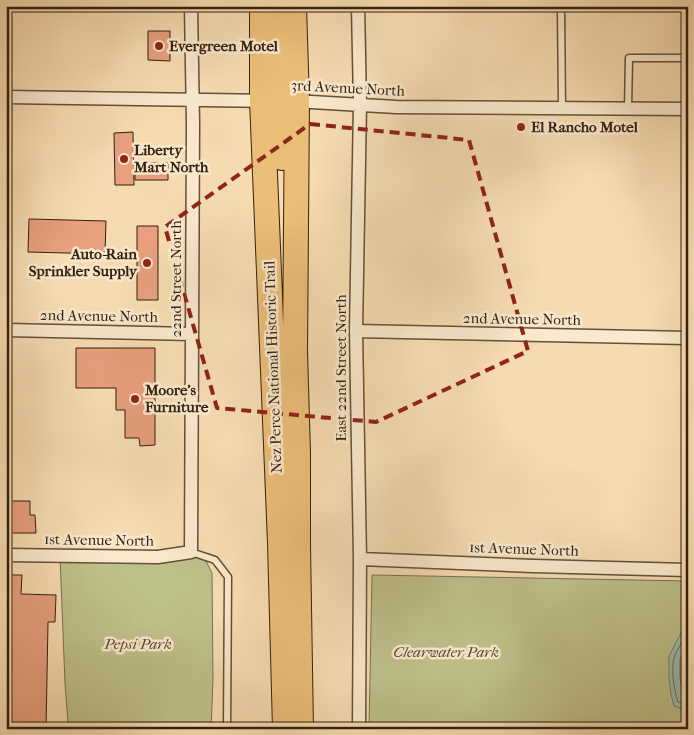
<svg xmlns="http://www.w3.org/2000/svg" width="694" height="735" font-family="'IM FELL French Canon',serif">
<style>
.green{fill:#bec08a;stroke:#78704c}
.water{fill:#9dbbaa;stroke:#737d6c}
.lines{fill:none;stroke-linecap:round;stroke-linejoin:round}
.shore{stroke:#686e5c;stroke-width:1}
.building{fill:#e79f7e;stroke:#33210f}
.lane-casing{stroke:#645038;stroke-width:9}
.street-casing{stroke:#645038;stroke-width:15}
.highway-casing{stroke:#33210f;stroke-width:26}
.lane{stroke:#f9e8cc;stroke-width:6}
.street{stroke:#f9e8cc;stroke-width:12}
.highway{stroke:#ebbe78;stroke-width:24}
.marked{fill:none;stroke:#8f2418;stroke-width:4;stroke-dasharray:10 6;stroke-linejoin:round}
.poi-dot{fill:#8f2418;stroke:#f9e8cc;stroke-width:2}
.labels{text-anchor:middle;stroke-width:5;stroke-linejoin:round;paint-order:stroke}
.poi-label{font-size:15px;font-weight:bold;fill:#33210f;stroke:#f9e8cc;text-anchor:start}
.street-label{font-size:15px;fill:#33210f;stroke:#f9e8cc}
.park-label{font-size:15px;font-style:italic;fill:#56492e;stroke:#f9e8cc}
</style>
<rect width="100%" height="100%" fill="#f6dbb1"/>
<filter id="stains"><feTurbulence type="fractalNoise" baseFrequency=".004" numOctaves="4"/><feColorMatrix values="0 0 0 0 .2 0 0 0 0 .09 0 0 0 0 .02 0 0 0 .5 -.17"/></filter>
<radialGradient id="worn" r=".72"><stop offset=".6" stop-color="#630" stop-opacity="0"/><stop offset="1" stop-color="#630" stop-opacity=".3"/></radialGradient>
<path class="green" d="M191,552L206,561L212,573L213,680L211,729H70L68,722L65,684L60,556Z
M372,575L688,581V719L674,729H369Z"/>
<path class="water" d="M688,628V710L687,711L674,706L671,694L669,678V656L681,633Z"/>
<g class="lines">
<path class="shore" d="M688,634L685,636C682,643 676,651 674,658C671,670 674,690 678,702L688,706
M688,645L680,659V677L683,697L688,699"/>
</g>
<path class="building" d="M148,31H170V61L148,60Z
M133,132L134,185H115L114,133Z
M135,163H168V180H135Z
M29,219L106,221L105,254L28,252Z
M137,226H158V300H137Z
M76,348H155V445L140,446L139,438H125V410H116V388H76Z
M6,501H30V515H35L36,533H6Z
M6,575H22L21,594L56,595L55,622H48L46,729H6Z"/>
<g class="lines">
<defs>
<path id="lane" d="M561,6L562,108
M628,109L629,58H688
M191,552L215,560L228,577L227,729"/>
<path id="street" d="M358,6L360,104L356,331L360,559L359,729
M6,97L266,101
M294,101L396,107L688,109
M6,330L192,334
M356,331L688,338
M6,555L158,557L191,552L193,123L191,6
M360,559L533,566L688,570"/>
<path id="highway" d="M262,6V100L280,543L285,729
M294,6L297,101L295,352L298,453V545L301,729
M279,19L280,121L282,158"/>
</defs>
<use href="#lane" class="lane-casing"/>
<use href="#street" class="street-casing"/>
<use href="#highway" class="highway-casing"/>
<use href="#lane" class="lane"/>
<use href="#street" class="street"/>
<use href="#highway" class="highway"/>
</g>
<path class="marked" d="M310,124L469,140L528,351L376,422L217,408L165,227Z"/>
<g class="poi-dot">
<circle cx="159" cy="46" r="5"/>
<circle cx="521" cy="127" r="5"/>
<circle cx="124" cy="159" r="5"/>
<circle cx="147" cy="263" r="5"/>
<circle cx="135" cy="399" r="5"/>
</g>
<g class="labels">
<g class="poi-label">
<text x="169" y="51">Evergreen Motel</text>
<text x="531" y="132">El Rancho Motel</text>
<text x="134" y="155">Liberty<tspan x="134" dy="17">Mart North</tspan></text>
<text x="137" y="259" text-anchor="end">Auto-Rain<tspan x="137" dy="17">Sprinkler Supply</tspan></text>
<text x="145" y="395">Moore's<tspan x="145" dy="17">Furniture</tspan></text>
</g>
<g class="street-label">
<text transform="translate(348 88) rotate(3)" y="5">3rd Avenue North</text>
<text transform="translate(176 279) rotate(-90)" y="5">22nd Street North</text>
<text transform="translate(99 316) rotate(1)" y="5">2nd Avenue North</text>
<text transform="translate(522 319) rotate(1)" y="5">2nd Avenue North</text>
<text transform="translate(273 367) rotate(-92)" y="5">Nez Perce National Historic Trail</text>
<text transform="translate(341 368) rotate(-90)" y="5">East 22nd Street North</text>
<text transform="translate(99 540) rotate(1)" y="5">1st Avenue North</text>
<text transform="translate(524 549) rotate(2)" y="5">1st Avenue North</text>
</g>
<g class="park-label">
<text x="138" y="649">Pepsi Park</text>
<text x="446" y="657">Clearwater Park</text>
</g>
</g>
<rect width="694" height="735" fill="none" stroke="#f6dbb1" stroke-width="25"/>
<rect x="8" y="8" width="679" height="720" fill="none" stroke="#33210f" stroke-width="2.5"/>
<rect x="12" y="12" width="669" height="710" fill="none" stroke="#33210f"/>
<rect width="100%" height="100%" filter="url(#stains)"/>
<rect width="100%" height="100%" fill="url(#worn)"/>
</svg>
